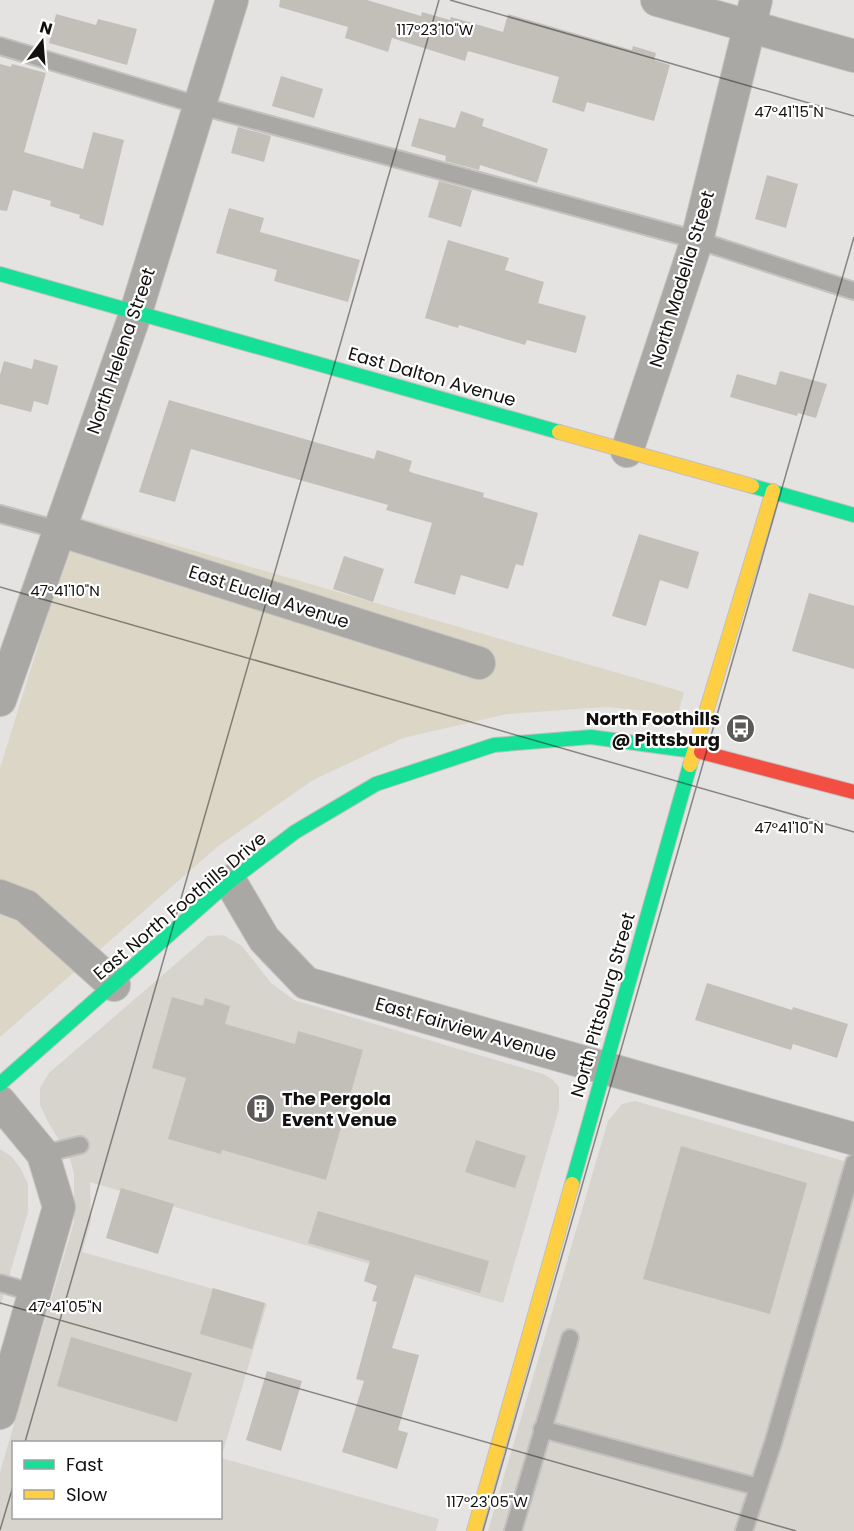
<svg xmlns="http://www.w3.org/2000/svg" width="854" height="1531" font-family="Poppins,sans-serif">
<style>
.built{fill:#d7d4cd;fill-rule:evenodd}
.green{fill:#dcd6c7}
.building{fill:#c2bfb9}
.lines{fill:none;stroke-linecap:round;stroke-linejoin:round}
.lane-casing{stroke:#c2c1c0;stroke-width:20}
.street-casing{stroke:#c2c1c0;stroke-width:34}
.fast-casing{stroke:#c2c1c0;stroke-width:16}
.slow-casing{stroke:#c2c1c0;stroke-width:16}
.jam-casing{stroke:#c2c1c0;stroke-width:16}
.lane{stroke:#a9a8a5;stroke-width:16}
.street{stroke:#a9a8a5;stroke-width:32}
.fast{stroke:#16e098;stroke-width:14}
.slow{stroke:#ffcf43;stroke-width:14}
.jam{stroke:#f24e42;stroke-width:14}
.ticks{fill:none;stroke:#121110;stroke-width:1.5;stroke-opacity:0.45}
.labels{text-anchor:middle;stroke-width:4.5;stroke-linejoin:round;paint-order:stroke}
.street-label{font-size:18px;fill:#121110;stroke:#fff}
.poi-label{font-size:18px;font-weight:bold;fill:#121110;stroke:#fff;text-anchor:end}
.ticks-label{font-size:15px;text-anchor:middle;fill:#121110;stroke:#fff;stroke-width:4.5;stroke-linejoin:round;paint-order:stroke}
</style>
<rect width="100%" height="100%" fill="#e4e3e1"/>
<path class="built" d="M223,935L242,946L271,983L294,1000L543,1074L552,1079L559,1087V1109L503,1303L90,1182L91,1221L82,1252L267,1304L221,1458L439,1519L436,1531H0V1472L74,1222V1174L69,1155L49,1124L40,1105V1088L49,1073L208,936ZM14,1442H220V1518H14Z
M635,1101L854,1164V1531H488L608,1121L622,1104Z
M0,1149L12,1157L21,1169L28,1184V1212L0,1307Z"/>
<path class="green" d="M78,517L684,692L678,714L607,707L507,714L403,738L313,780L217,847L0,1037V768Z"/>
<path class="building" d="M280,0H367L421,16L422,12L450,20L451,17L503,32L508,14L632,50L633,46L656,53L654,60L670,65L654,121L587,102L584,112L552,102L559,77L468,51L465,61L392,38L388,52L345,38L348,27L279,7Z
M56,14L96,25L98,19L137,29L127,65L49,43Z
M0,64L11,67L12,64L46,73L24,152L83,169L93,132L124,140L103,226L79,218L80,215L50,206L51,201L13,190L7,211L0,210Z
M281,76L323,89L314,118L272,106Z
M461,111L484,119L482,126L548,149L537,183L480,165L479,170L445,161L446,156L411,146L419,118L455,128Z
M238,127L271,136L264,162L231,153Z
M767,175L798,184L786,228L755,219Z
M439,181L472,190L461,227L428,217Z
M229,208L264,218L260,232L360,260L348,302L274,281L277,270L216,253Z
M448,240L509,258L505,270L544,282L538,303L586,316L576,353L527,340L525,345L459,325L458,328L425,318Z
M34,359L58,366L48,405L34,401L31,412L0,404V375L4,361L32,369Z
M780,371L827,384L816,418L798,413L797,416L730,397L737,374L776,385Z
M169,400L374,459L377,450L412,461L409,471L413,473L484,493L483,497L538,513L523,566L516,564L508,589L461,575L455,595L414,583L432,523L386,510L388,505L191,449L175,502L139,492Z
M639,534L699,552L688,589L660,580L646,626L612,616Z
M344,556L384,569L373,602L333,589Z
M809,593L854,606V669L792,651Z
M707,983L792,1010L793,1007L848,1024L837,1058L793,1044L791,1050L695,1020Z
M172,997L203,1006L205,998L230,1006L225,1024L295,1044L298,1031L363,1050L326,1180L222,1150L221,1154L168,1139L186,1078L152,1068Z
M476,1140L526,1156L515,1188L465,1172Z
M681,1146L807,1183L770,1314L643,1279Z
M121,1188L174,1204L158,1254L106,1238Z
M318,1211L489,1261L480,1293L415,1274L392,1348L419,1355L398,1430L408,1433L397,1469L342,1452L364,1381L356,1379L377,1302L372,1301L377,1286L364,1281L370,1261L308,1243Z
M213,1288L265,1303L252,1349L200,1334Z
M71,1337L192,1373L177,1422L57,1386Z
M267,1371L302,1381L281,1451L246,1440Z"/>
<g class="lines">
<defs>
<path id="lane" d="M0,46L201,106L697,240L854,291
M0,514L59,530
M43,1154L80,1145
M0,1283L34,1293
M542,1429L758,1487
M513,1531L570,1338
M744,1531L773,1443L854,1163"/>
<path id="street" d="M657,0L854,56
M627,451L697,240L756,0
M59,530L479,663
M0,700L136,312L232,0
M230,881L264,939L306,983L854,1139
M0,896L26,906L114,985
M0,1102L43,1154L59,1207L0,1413"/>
<path id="fast" d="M0,274L559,432
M752,486L854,515
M0,1084L230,881L295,832L376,784L494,745L591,737L701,752
M572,1184L690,765"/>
<path id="slow" d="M559,432L752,486
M690,765L773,491
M474,1531L572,1184"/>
<path id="jam" d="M701,752L854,792"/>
</defs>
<use href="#lane" class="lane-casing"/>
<use href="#street" class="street-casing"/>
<use href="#fast" class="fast-casing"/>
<use href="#slow" class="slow-casing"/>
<use href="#jam" class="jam-casing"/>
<use href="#lane" class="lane"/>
<use href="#street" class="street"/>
<use href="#fast" class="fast"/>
<use href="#slow" class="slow"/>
<use href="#jam" class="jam"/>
</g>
<path class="ticks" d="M450,0L854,116M0,587L854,832M0,1303L796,1531M25,1442L439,0M0,1530L14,1483M483,1531L854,237"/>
<defs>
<symbol id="bus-disc" viewBox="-11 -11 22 22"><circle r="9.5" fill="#5c5a59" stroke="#fff"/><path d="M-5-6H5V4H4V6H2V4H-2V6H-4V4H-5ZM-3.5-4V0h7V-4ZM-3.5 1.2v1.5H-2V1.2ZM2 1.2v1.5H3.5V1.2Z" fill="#fff"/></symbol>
<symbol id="building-disc" viewBox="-11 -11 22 22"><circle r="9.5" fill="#5c5a59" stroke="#fff"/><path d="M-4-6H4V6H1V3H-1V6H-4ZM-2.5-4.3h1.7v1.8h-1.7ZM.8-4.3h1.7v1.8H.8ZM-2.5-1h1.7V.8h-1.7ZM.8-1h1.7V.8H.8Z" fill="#fff"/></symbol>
</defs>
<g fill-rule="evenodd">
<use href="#bus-disc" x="724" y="712" width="33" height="33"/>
<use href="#building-disc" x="244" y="1092" width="33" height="33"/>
</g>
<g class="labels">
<g class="street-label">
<text transform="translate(682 279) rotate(-73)" y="6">North Madelia Street</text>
<text transform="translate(121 351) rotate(-71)" y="6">North Helena Street</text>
<text transform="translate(432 377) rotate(16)" y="6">East Dalton Avenue</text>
<text transform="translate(269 597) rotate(18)" y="6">East Euclid Avenue</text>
<text transform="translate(180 906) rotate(-40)" y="6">East North Foothills Drive</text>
<text transform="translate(603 1005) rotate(-74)" y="6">North Pittsburg Street</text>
<text transform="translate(466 1029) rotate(16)" y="6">East Fairview Avenue</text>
</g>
<g class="poi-label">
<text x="720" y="725">North Foothills<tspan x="720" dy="21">@ Pittsburg</tspan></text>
<text x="282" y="1105" text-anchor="start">The Pergola<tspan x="282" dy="21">Event Venue</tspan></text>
</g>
</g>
<g class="ticks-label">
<text x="435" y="35">117°23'10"W</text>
<text x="789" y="117">47°41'15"N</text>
<text x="65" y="596">47°41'10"N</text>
<text x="789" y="833">47°41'10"N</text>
<text x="65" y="1312">47°41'05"N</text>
<text x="487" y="1507">117°23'05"W</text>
</g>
<rect x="12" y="1441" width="210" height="78" fill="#ffffff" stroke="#a0a09f" stroke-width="1.5"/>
<rect x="24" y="1460" width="30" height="9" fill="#16e098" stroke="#a0a09f" stroke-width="1.5"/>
<text x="66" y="1471" font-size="18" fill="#121110">Fast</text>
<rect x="24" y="1490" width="30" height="9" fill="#ffcf43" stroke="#a0a09f" stroke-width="1.5"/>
<text x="66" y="1501" font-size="18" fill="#121110">Slow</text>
<g transform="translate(42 42) rotate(16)" stroke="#ffffff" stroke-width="4.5" paint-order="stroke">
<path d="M0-4.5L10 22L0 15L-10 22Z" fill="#121110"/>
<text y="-9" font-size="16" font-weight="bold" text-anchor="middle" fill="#121110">N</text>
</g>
</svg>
